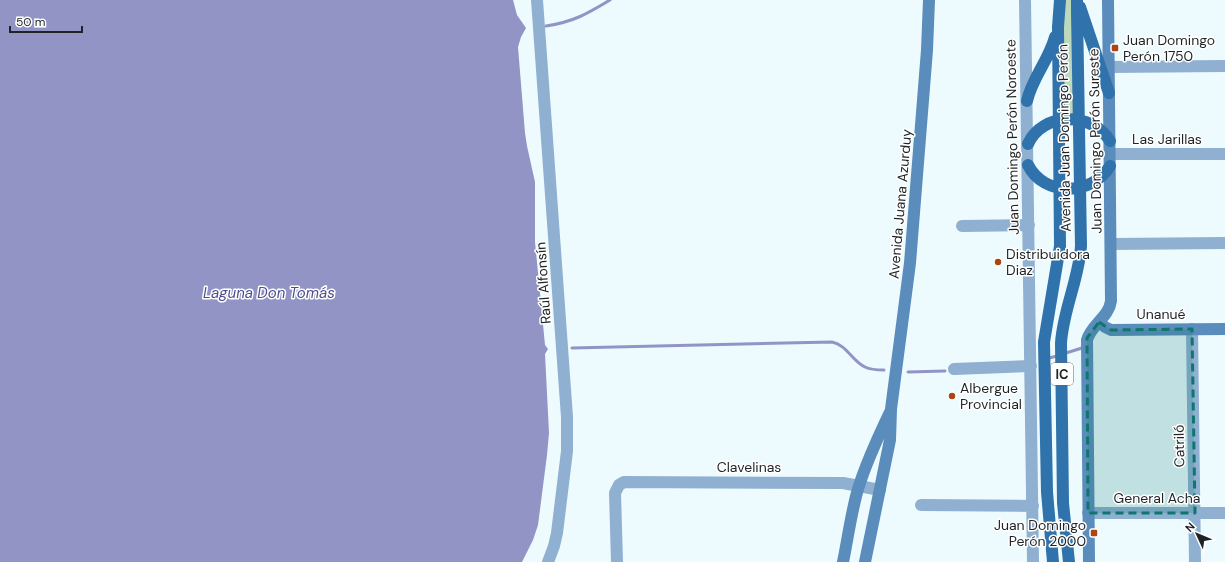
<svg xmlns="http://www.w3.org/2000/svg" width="1225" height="562" font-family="'DM Sans',sans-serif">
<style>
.green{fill:#bcd9bc}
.water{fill:#9194c5}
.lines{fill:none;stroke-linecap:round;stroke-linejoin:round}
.stream{stroke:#9194c5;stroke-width:3}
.street{stroke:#8fb0d1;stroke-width:12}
.secondary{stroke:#5a8cbc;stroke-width:12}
.primary{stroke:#3072ab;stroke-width:12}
.marked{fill:#0f766e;fill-opacity:0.2;stroke:#0f766e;stroke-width:3;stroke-dasharray:8 5;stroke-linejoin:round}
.poi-dot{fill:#aa4614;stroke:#fff;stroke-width:1.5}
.labels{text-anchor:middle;stroke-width:3;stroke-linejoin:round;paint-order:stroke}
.shield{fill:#fff;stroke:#626566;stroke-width:1}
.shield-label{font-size:13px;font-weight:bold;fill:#1f2325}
.poi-label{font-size:14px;fill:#1f2325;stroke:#fff;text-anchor:start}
.street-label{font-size:14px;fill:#1f2325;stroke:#fff}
.water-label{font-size:15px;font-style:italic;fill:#4e4e8d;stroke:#fff}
</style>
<rect width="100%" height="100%" fill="#eefbfe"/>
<path class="green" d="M1065,0H1074V112L1073,114H1064L1063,27Z"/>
<path class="water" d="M0,0H513L517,15L526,28L521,37L518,47L525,133L527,146L535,182V242L545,345L548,349L545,354L549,433L547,455L538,525L533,540L522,562H0Z"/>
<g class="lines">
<path class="stream" d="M546,26C573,22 587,14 610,0
M572,348L832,342C847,345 852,361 865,367C871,370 878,370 884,370
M1066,353L1082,348
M1049,358L1057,356
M908,372L945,371"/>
<path class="street" d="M537,0L567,417V451L557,533L554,546L548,562
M1025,0L1033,562
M1109,67L1225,66
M1110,154H1225
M962,226L1029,225
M1111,244L1225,243
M1192,329L1195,562
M954,369L1031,366
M921,505L1033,506
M1088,513H1225
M617,562L615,493L619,485L624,482L843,483L880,490"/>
<path class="secondary" d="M1099,322L1105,327L1111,330L1225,329
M843,562C848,538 851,513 858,489C866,463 878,437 890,412
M865,562L890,440L891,409L910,263L927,50L929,0
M1089,562L1087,340C1091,325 1109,317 1111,301L1108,0"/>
<path class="primary" d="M1080,7L1109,93
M1027,101C1032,78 1049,60 1055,37
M1028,144C1042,112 1092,111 1110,141
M1028,165C1044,197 1092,196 1110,166
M1053,562L1047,492L1044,342L1060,246L1058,27L1060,0
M1069,562L1063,503L1061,343C1063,310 1079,279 1081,246L1077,12V0"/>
</g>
<path class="marked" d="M1099,322L1111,330L1192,329L1195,513H1088L1087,338Z"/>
<g class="poi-dot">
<rect x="1111" y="44" width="8" height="8" rx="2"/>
<circle cx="998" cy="262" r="4"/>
<circle cx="952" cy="396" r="4"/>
<rect x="1090" y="529" width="8" height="8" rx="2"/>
</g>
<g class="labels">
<rect class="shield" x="1051" y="363" width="22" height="22" rx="3"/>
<g class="shield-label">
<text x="1062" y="379">IC</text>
</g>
<g class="poi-label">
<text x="1123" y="45">Juan Domingo<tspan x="1123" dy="16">Perón 1750</tspan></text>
<text x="1006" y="259">Distribuidora<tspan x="1006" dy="16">Diaz</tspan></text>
<text x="960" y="393">Albergue<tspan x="960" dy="16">Provincial</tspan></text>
<text x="1086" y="530" text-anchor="end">Juan Domingo<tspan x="1086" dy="16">Perón 2000</tspan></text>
</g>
<g class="street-label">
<text transform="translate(1012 137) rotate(-91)" y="5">Juan Domingo Perón Noroeste</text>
<text transform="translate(1064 138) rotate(-91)" y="5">Avenida Juan Domingo Perón</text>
<text x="1167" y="144">Las Jarillas</text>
<text transform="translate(1095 141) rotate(-91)" y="5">Juan Domingo Perón Sureste</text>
<text transform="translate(900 204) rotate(-85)" y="5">Avenida Juana Azurduy</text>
<text transform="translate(543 283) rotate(-94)" y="5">Raúl Alfonsín</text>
<text x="1161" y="319">Unanué</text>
<text transform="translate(1179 446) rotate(-91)" y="5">Catriló</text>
<text x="749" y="472">Clavelinas</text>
<text x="1157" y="503">General Acha</text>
</g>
<g class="water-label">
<text x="269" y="298">Laguna Don Tomás</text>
</g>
</g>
<g transform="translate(1197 534) rotate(314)" stroke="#ffffff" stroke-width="3" paint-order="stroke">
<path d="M0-3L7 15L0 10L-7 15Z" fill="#1f2325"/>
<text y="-6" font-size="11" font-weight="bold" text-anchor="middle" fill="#1f2325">N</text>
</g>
<path d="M10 26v6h72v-6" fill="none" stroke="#1f2325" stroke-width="2"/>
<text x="16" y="26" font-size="12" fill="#1f2325" stroke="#ffffff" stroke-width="3" paint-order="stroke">50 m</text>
</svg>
